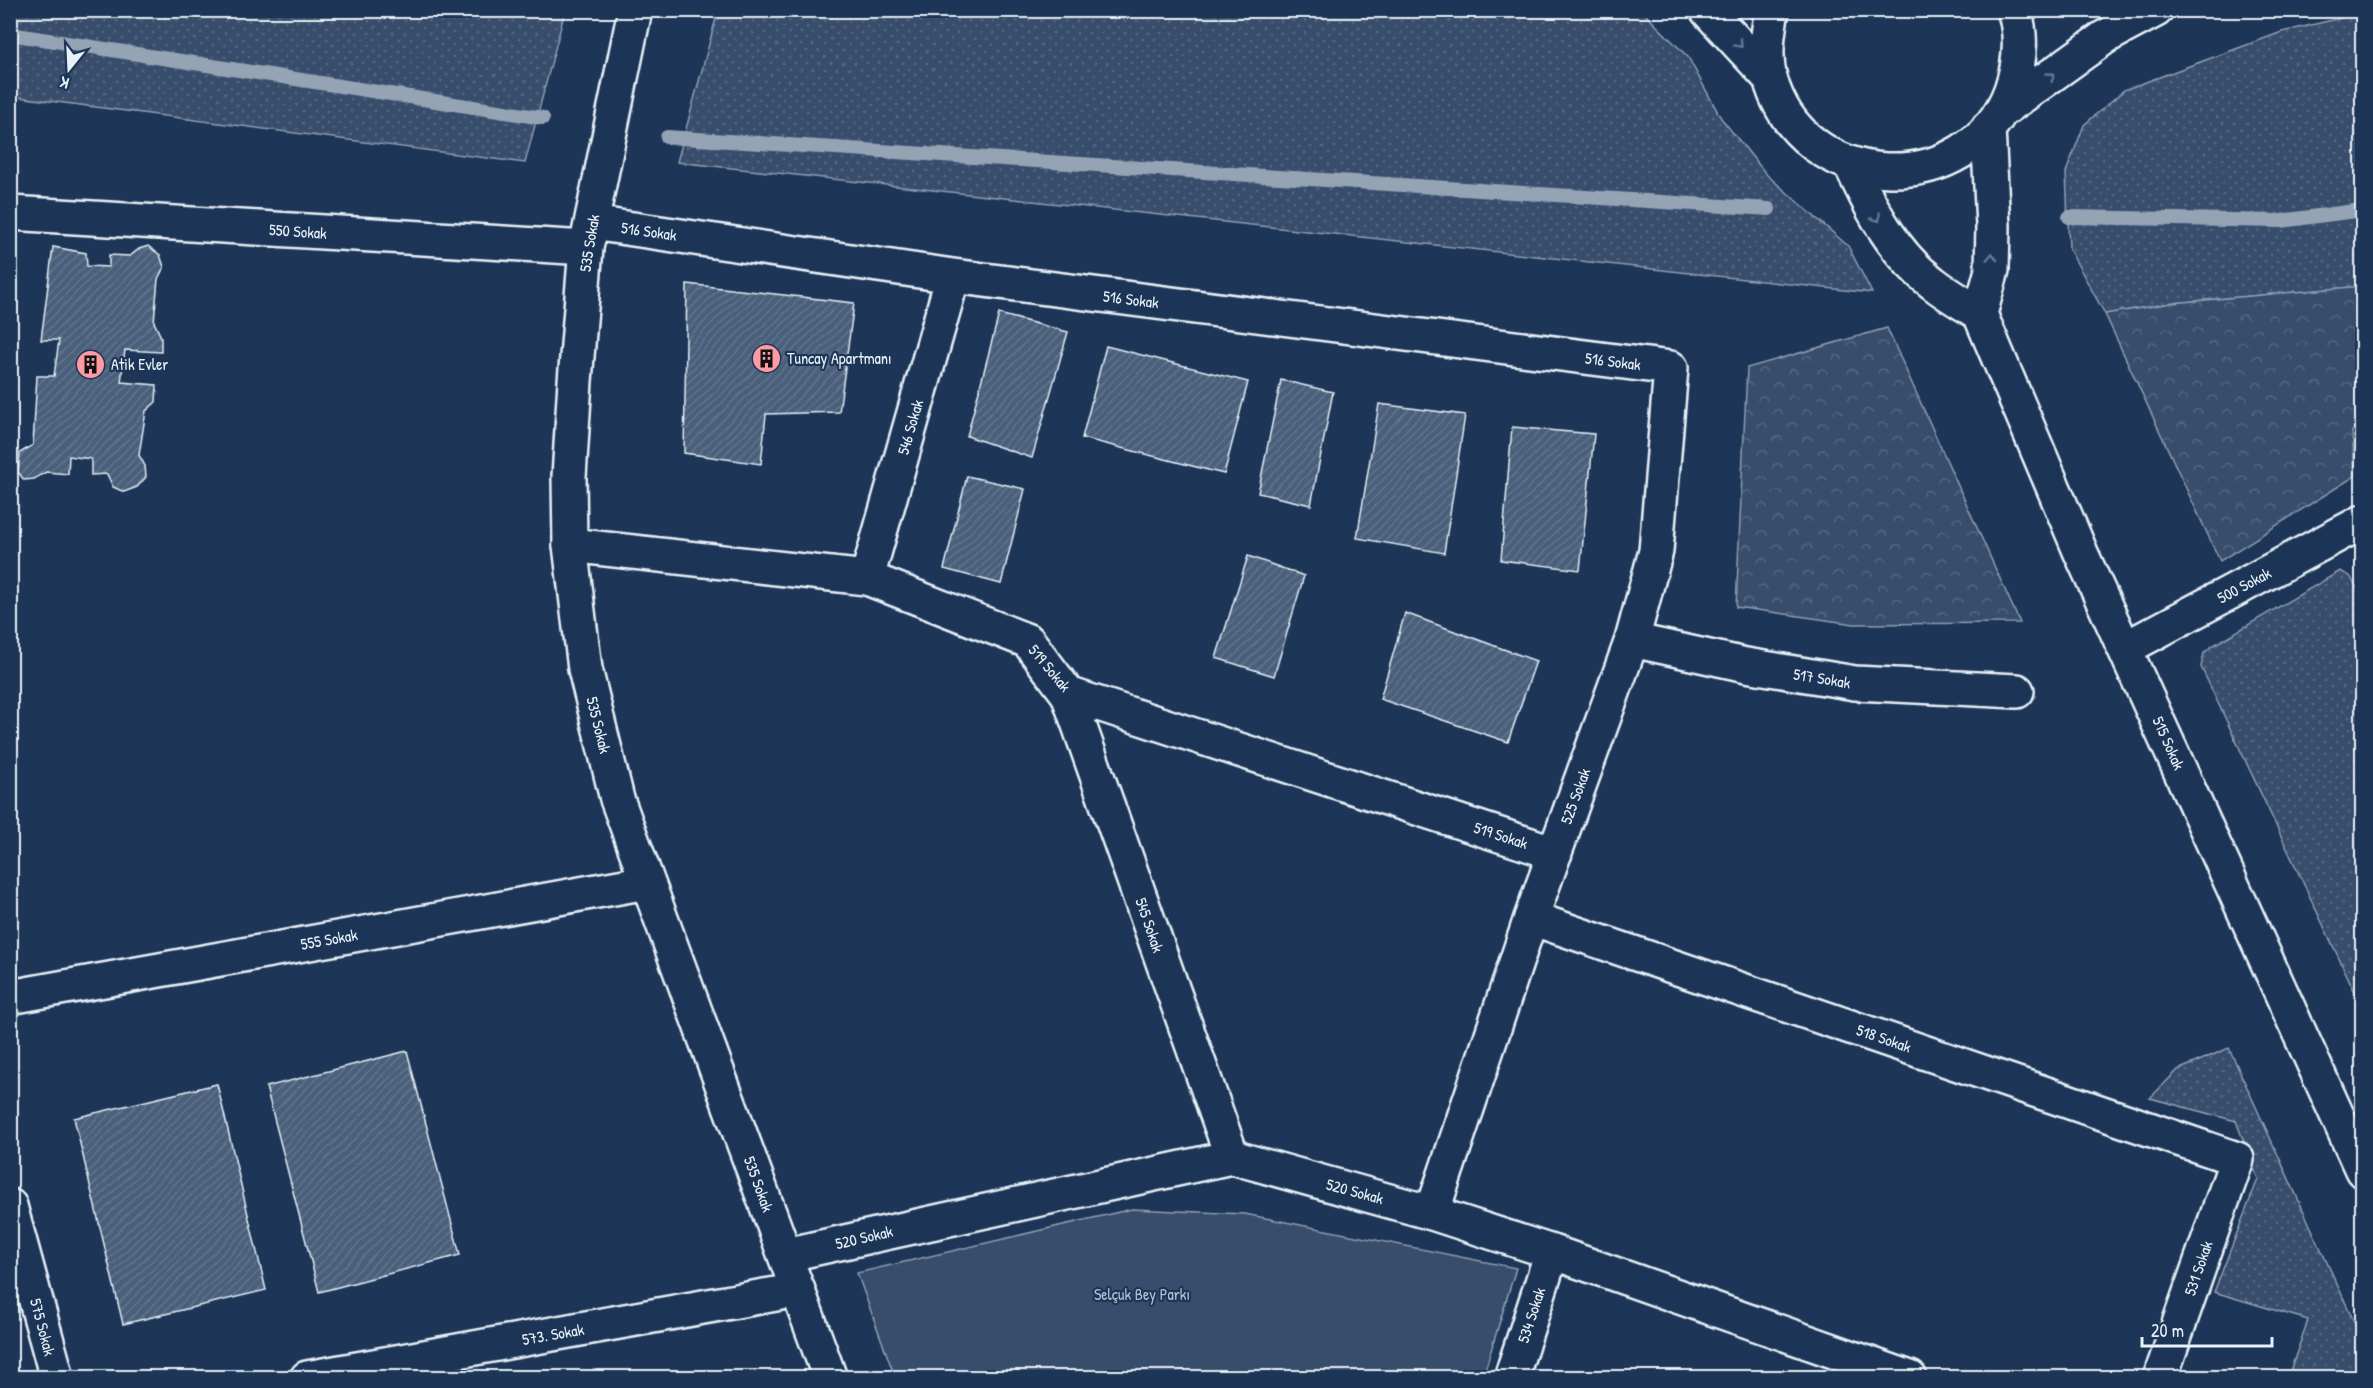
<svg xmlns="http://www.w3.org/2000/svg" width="2373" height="1388" font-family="'Patrick Hand',sans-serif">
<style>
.grass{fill:url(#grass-dots);stroke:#909fb2;stroke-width:1.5}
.forest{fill:url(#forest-crowns);stroke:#909fb2;stroke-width:1.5}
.green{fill:#374d6c;stroke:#909fb2;stroke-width:1.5}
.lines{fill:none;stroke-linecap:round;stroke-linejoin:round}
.stream{stroke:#95a4b5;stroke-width:14}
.building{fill:url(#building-hatch);stroke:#e8f1f8;stroke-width:1.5}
.minor-casing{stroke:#e8f1f8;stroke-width:38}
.tertiary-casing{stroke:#e8f1f8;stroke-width:38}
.minor{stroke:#1d3557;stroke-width:33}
.tertiary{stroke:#1d3557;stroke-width:33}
.oneway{stroke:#64778f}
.labels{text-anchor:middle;stroke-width:4.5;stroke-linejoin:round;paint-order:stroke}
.street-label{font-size:16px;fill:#e8f1f8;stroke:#1d3557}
.poi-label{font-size:16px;fill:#e8f1f8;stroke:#1d3557;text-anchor:start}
.park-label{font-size:16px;fill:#b3c0ce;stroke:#1d3557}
</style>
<defs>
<pattern id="grass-dots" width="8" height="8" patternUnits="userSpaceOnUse" patternTransform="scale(1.5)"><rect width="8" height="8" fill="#374d6c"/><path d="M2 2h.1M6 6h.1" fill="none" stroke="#546782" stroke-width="1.8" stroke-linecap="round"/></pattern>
<pattern id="forest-crowns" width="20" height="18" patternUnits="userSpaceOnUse" patternTransform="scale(1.5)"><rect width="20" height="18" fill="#374d6c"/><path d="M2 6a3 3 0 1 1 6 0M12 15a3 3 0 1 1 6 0" fill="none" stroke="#546782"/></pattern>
<pattern id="building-hatch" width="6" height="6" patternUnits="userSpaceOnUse" patternTransform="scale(1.5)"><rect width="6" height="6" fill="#495e7a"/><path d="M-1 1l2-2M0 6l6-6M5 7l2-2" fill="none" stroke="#63768e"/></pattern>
</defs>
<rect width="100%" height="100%" fill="#1d3557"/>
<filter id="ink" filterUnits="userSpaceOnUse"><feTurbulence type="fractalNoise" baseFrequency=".0167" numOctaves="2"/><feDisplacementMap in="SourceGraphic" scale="12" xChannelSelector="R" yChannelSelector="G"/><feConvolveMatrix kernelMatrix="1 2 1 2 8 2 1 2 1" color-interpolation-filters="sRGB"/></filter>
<g filter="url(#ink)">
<path class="grass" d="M11,10H565V11L525,163L11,96Z
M718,11H1642L1688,57L1721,118L1767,175L1848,246L1872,293L677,162Z
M2362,13V286L2172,303L2105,314L2069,249L2066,172L2084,125L2124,90L2282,32Z
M2340,571L2350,576L2362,597V1007L2201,667L2204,653L2212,646Z
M2229,1048L2362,1339V1377H2288L2308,1320L2214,1292L2258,1179L2236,1121L2150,1098L2178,1070Z"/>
<path class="forest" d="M2362,286V427L2352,431L2355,476L2220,561L2105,314L2172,303Z
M1887,328L2020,623L1854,624L1736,607L1747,368Z"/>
<path class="green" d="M1132,1209L1245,1214L1516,1268L1483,1377H895L857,1273Z"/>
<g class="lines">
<path class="stream" d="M10,34L543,118
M667,137L1769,209
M2069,217L2281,221L2362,210"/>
</g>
<path class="building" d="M148,246L160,255L164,267L158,279L154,322L161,337V352L125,350L121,382L157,385L156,402L146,411L139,455L145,466L146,477L137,487L124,492L113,487L107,474L91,475V459L69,456L68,474L46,472L34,479L24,480L18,472L20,453L33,445L37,376H54L59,340H41L53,247L86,253L87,266L109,267V255L130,256L139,249Z
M687,284L854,303L839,412L766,414L761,464L684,453Z
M999,314L1068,332L1032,458L967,436Z
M1106,346L1248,382L1224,474L1082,438Z
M1281,380L1333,392L1311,505L1258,493Z
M1379,404L1465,415L1444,553L1357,538Z
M1512,427L1594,434L1580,570L1501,560Z
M967,476L1025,489L1001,584L944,569Z
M1248,556L1304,576L1274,676L1216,658Z
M1405,613L1536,661L1508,742L1380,699Z
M407,1051L460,1255L319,1292L266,1087Z
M217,1084L266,1290L123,1324L74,1118Z"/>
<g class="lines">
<defs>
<path id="minor" d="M10,213L586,248
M592,223L953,276L1671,368L1656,551L1632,640L1531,918L1432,1213
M570,545L867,578L1028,641L1068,694L1555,853
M867,578L953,276
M1632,640L1746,665L1855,683L2017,691
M2126,648L2362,522
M1068,694L1232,1157
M1531,918L2237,1159L2160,1378
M10,1206L57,1378
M785,1255L1232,1157L1432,1213L1552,1252L1910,1378
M307,1378L798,1290
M1511,1378L1552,1252"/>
<path id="tertiary" d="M635,10L586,248L575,381L569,477L570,545L585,669L617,799L830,1378
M1707,10L1770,78
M1772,10C1768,32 1764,56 1770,78C1801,194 1969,203 2011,90C2020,64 2023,37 2014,10
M2003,110L2105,37L2156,10
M1851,165C1871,209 1894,254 1933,283C1948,295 1965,304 1980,314
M1980,314L2081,553L2362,1170
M1980,314L1992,270L1993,226L1988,128
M10,997L647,882"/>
</defs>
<use href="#minor" class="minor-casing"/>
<use href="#tertiary" class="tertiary-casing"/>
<use href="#minor" class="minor"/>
<use href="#tertiary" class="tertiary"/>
</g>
<defs><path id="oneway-chevron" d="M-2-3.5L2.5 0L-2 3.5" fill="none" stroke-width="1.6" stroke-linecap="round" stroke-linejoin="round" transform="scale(1.5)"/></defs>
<g class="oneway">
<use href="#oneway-chevron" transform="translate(1739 44) rotate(47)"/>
<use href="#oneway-chevron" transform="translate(2051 76) rotate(-36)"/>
<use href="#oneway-chevron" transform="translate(1877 218) rotate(56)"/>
<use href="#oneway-chevron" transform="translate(1992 257) rotate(-88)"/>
</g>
</g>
<defs>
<symbol id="building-disc" viewBox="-11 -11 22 22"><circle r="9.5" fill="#ff9aa2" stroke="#1d3557"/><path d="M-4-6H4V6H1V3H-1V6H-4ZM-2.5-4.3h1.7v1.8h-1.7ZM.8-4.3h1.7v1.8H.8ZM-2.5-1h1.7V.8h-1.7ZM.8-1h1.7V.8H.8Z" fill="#111"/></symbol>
</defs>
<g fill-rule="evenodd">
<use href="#building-disc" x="750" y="342" width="33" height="33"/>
<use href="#building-disc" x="74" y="348" width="33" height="33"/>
</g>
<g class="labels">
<g class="street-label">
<text transform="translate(298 231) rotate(4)" y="6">550 Sokak</text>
<text transform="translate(649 231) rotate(8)" y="6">516 Sokak</text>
<text transform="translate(589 243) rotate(-81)" y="6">535 Sokak</text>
<text transform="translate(1131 299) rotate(7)" y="6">516 Sokak</text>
<text transform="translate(1613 361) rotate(7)" y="6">516 Sokak</text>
<text transform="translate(910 427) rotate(-74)" y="6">546 Sokak</text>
<text transform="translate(2244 585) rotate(-28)" y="6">500 Sokak</text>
<text transform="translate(1050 668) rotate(50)" y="6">519 Sokak</text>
<text transform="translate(1822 678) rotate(9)" y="6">517 Sokak</text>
<text transform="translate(599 725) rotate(76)" y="6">535 Sokak</text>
<text transform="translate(2169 743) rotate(66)" y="6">515 Sokak</text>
<text transform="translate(1575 796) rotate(-70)" y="6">525 Sokak</text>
<text transform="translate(1501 835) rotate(18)" y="6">519 Sokak</text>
<text transform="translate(1150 925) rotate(71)" y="6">545 Sokak</text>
<text transform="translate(329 939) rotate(-10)" y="6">555 Sokak</text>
<text transform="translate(1884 1038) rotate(19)" y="6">518 Sokak</text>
<text transform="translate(759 1184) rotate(70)" y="6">535 Sokak</text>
<text transform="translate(1355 1191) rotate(15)" y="6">520 Sokak</text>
<text transform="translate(864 1237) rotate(-13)" y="6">520 Sokak</text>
<text transform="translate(2198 1268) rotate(-71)" y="6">531 Sokak</text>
<text transform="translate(1531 1315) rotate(-72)" y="6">534 Sokak</text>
<text transform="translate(43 1327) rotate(75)" y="6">575 Sokak</text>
<text transform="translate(553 1334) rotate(-10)" y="6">573. Sokak</text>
</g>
<g class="poi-label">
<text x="787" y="364">Tuncay Apartmanı</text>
<text x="111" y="370">Atik Evler</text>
</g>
<g class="park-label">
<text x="1142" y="1300">Selçuk Bey Parkı</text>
</g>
</g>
<rect width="2373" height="1388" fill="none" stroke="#1d3557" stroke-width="36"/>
<rect x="18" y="18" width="2337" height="1352" fill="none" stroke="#e8f1f8" stroke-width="2" filter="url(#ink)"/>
<g transform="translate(69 69) rotate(198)" stroke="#1d3557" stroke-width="4.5" paint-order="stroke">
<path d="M0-4.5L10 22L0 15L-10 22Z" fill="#e8f1f8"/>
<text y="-9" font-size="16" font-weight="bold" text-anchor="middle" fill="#e8f1f8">K</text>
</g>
<path d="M2142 1337v9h130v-9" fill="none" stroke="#e8f1f8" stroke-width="3"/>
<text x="2151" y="1337" font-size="18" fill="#e8f1f8" stroke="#1d3557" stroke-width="4.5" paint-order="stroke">20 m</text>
</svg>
